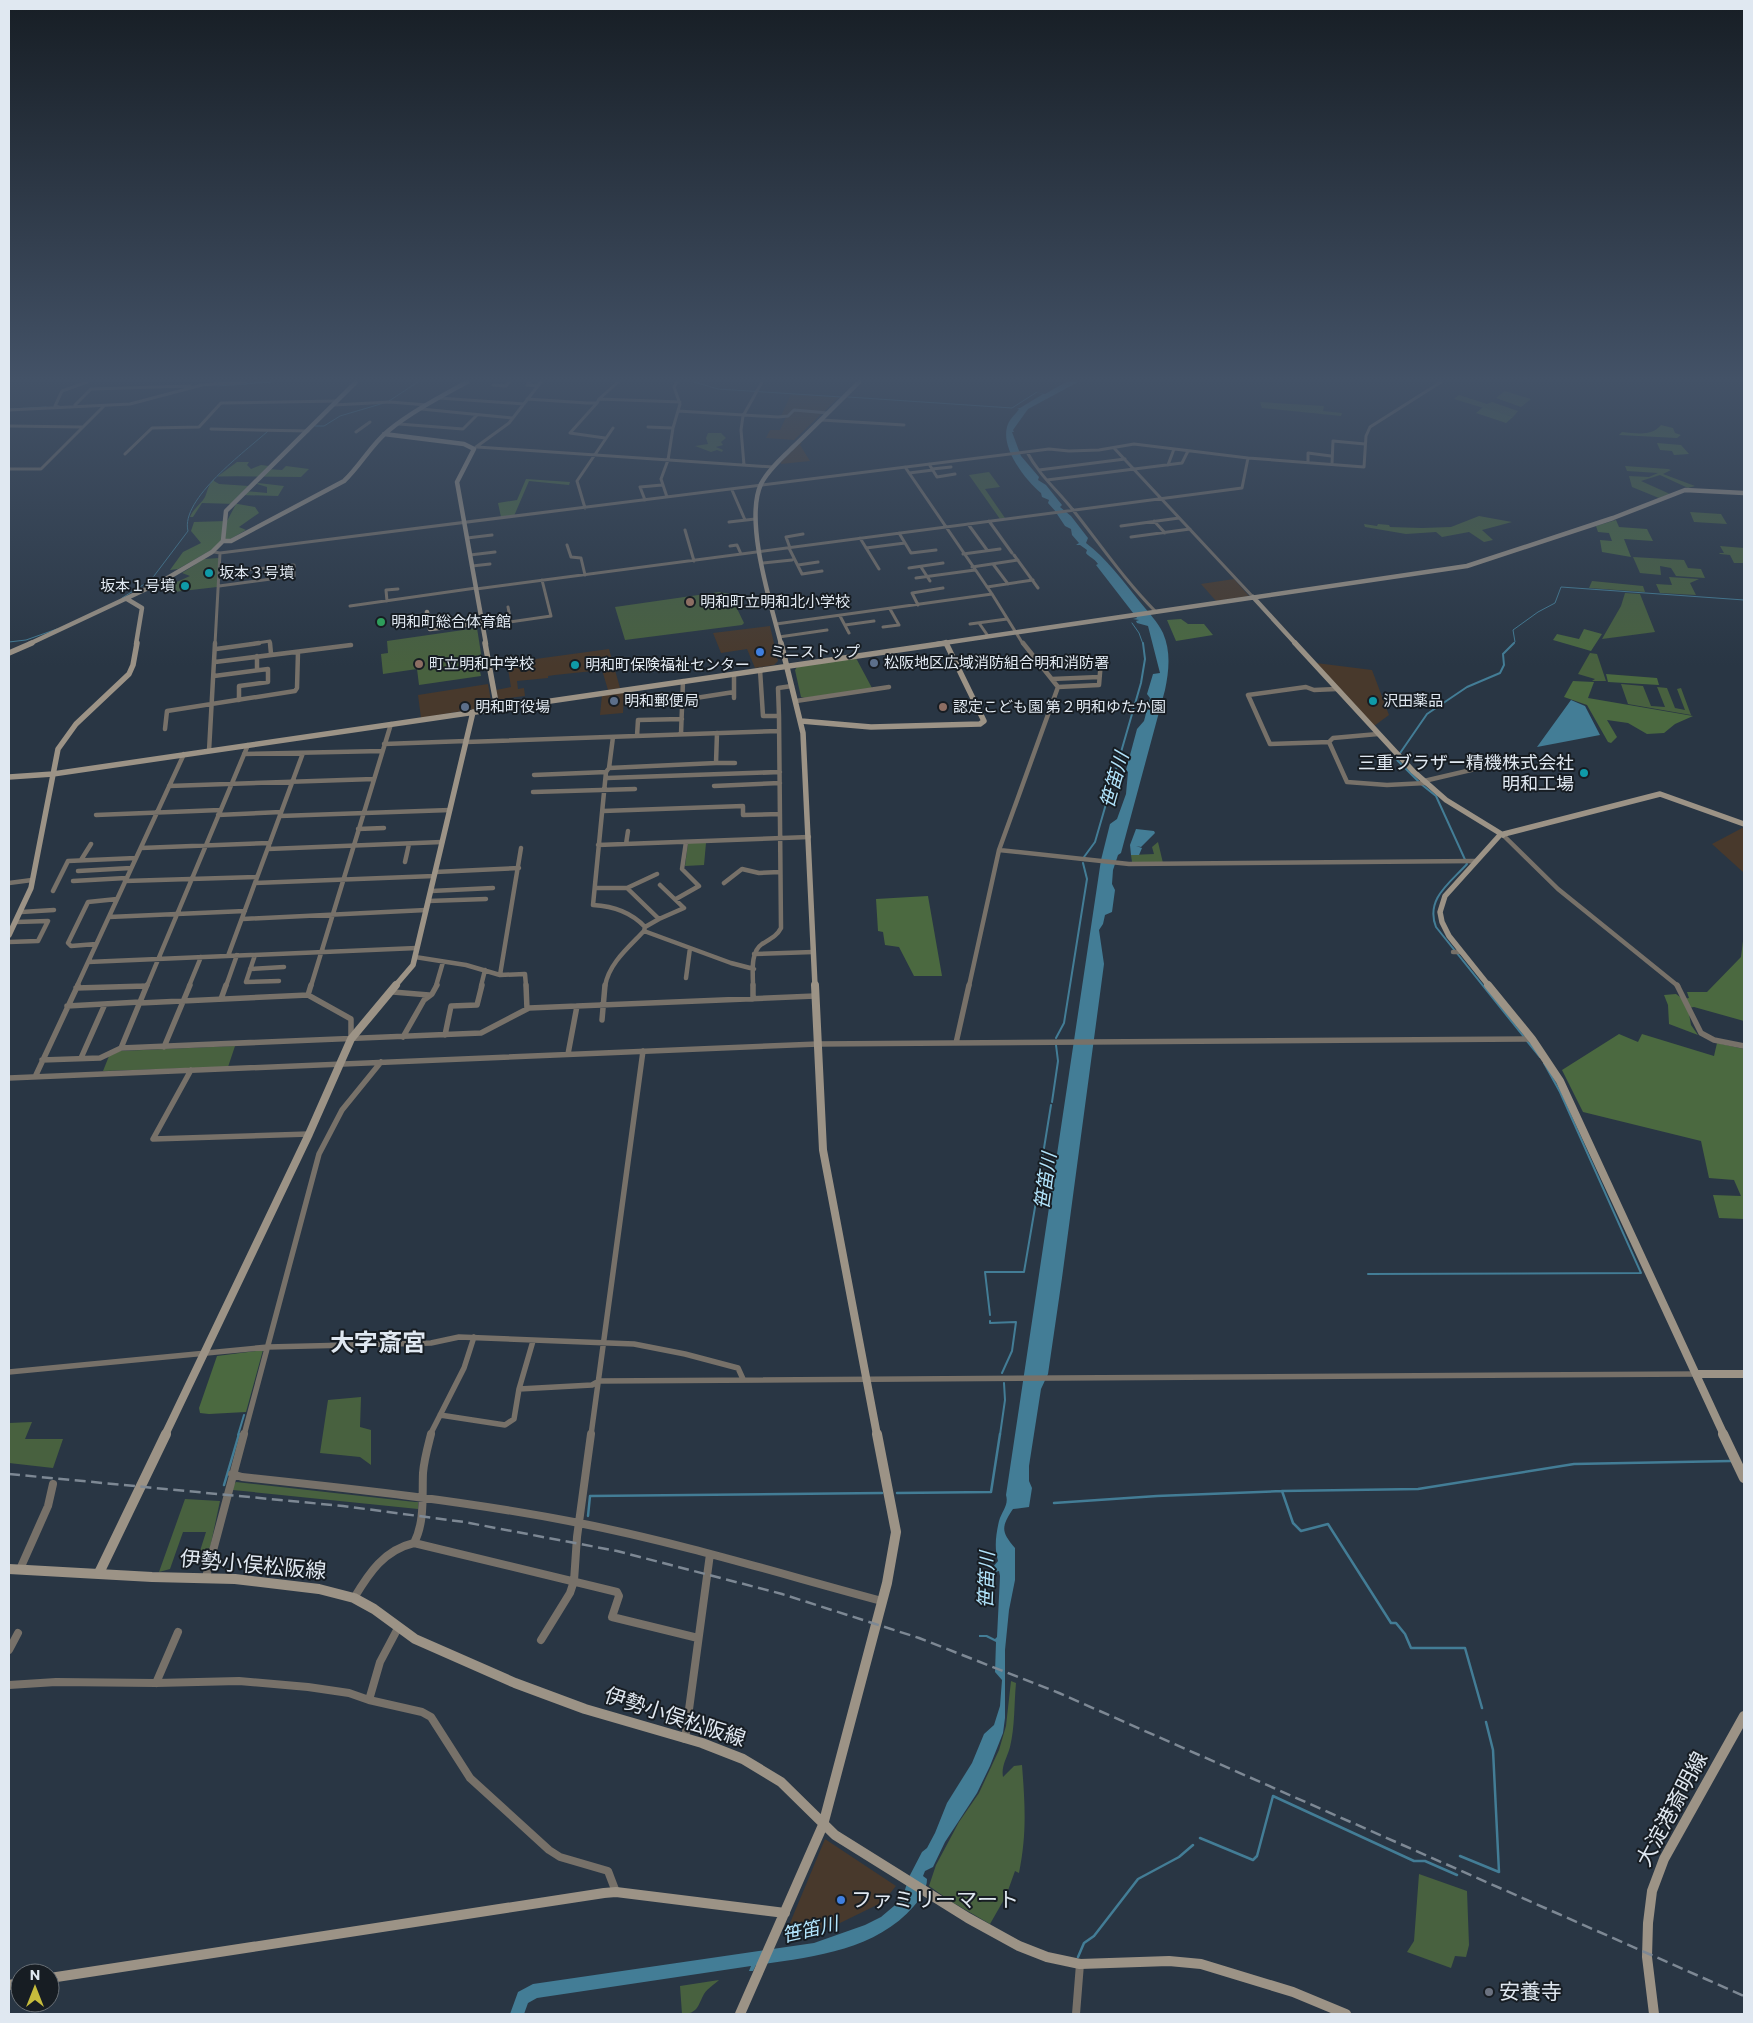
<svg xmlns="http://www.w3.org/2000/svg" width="1753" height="2023" font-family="Commissioner,'Noto Sans JP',sans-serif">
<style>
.commercial{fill:#48392c}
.green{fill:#48613f}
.forest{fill:#4b6940}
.water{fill:#437d96}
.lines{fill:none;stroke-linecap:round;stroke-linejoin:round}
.stream-far2{stroke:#437d96;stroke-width:1}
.stream-far1{stroke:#437d96;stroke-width:2}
.stream{stroke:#437d96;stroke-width:2.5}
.street-far3{stroke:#777169;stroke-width:3}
.street-far2{stroke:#777169;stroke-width:4.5}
.street-far1{stroke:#777169;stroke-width:5.5}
.street{stroke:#777169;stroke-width:8}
.secondary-far3{stroke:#9c9386;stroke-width:4.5}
.secondary-far2{stroke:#9c9386;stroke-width:5.5}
.secondary-far1{stroke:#9c9386;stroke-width:8}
.secondary{stroke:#9c9386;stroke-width:10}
.rail{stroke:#7d8894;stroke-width:2.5;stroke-dasharray:11 5.5;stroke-linecap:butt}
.culture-dot{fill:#0f9aa8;stroke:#171d23;stroke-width:2}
.education-dot{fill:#8d6e63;stroke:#171d23;stroke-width:2}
.leisure-dot{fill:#2e9e5b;stroke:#171d23;stroke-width:2}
.shop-dot{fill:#3f7fe0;stroke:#171d23;stroke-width:2}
.service-dot{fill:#5c6f8a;stroke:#171d23;stroke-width:2}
.worship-dot{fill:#6b7280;stroke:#171d23;stroke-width:2}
.labels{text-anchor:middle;stroke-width:4;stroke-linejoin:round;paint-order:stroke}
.far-poi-label{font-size:15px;fill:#e0e8f1;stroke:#171d23;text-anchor:start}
.poi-label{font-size:18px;fill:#e0e8f1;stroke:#171d23;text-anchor:end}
.water-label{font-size:19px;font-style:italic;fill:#b2e4fc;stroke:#171d23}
.near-street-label{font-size:21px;fill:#e0e8f1;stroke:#171d23}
.near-poi-label{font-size:21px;fill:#e0e8f1;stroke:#171d23;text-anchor:start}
.near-quarter-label{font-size:24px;font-weight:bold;fill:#e0e8f1;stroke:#171d23}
</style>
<rect width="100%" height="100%" fill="#293644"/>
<path class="commercial" d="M791,394L839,397L794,440L766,438L770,430H780L786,417L781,416Z
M800,443H802L800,445L810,461L781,464V462Z
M1234,579L1249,596L1216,601L1201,584Z
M770,626L778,661L774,665L755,668L747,649L721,653L713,633Z
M609,649L620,688L608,690L602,670L555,675L548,676V678L517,681L518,689L524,688L525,696L509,698V701L499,703L496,690L511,687L507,663Z
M1316,663L1372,670L1389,715L1374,726Z
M488,684L491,701L486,707L421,718L418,695Z
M624,692L623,713L600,715L602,695Z
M1744,827V872H1743L1712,844Z
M825,1839L896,1886L883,1902L840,1923L817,1930L785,1935Z"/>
<path class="green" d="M1505,391L1531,399L1521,407L1496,398Z
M1459,395L1487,404L1492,402L1518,411L1513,417L1454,399Z
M1260,402L1324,406L1323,411L1342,413L1341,416L1262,408Z
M708,433H721L726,438L721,442L723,445L716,447L723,450L722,452L717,450L711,452L695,446L708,444L706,438Z
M1625,466L1668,469L1671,470L1663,474L1695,486L1688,488L1660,475L1641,481L1670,494L1659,498L1632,487L1629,476L1649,477L1658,473L1627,471Z
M989,472L1000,487L985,489L1005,518L1000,519L969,475Z
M1690,512L1721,514L1727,524L1694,522Z
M1479,516L1512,522L1482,530L1493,540L1484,542L1469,532L1442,537L1436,532L1406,534L1365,527L1364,524L1377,526L1378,524L1389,525L1390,527L1422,528L1451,527Z
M1720,546L1744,548V563H1734L1730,555L1720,554L1719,553H1724Z
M1633,557L1684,560L1688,568L1701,569L1705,578L1676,576L1671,568L1660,566L1661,575L1640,573Z
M219,558L217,587L165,593L166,592L159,590L190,576L182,573L204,559Z
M1669,577L1699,579L1690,583L1696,595L1660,593L1656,584L1672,585Z
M1592,581L1643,586L1645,592L1589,588Z
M719,592L730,594L744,623L742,625L625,640L615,607Z
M1625,593L1640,594L1655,632L1602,639L1621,606Z
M477,628L483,666L479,667L481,676L419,685L417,669L383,674L381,654L388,653L387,641Z
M1590,653L1597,654L1606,681H1592L1595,679L1578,674Z
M856,658L872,688L805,698L801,697L795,670L797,667Z
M1621,684L1643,686L1651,706L1665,707L1657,687L1667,688L1675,708L1685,710L1677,689L1681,688L1691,715L1628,704Z
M1158,842L1163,863L1132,862L1131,855L1154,854L1152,847Z
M688,843H706L704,865L685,866Z
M235,1046L228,1067L103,1071L109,1056L120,1051Z
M361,1397L360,1427L371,1430V1465L360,1457L320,1453L328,1400Z
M32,1422L25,1439H63L53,1468L9,1463V1423Z
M236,1482L415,1502H418V1509L233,1490L231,1488Z
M185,1499L220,1501L210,1548L200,1551L206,1532H183L170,1569L159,1572Z
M1011,1681L1016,1683C1014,1704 1015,1727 1010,1747C1007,1758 1001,1766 1003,1777L1014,1766L1022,1765C1025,1804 1027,1834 1019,1873L1015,1871L1006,1896L990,1924L952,1902L929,1886L936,1865L959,1822L979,1793L999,1750L1006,1726Z
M1419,1874L1467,1891L1469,1945L1466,1957L1455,1956L1451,1968L1407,1952L1414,1941Z
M719,1980C715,1984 708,1988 704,1994C698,2005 698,2014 682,2014L680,1986Z"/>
<path class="forest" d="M1483,407L1513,417L1506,423L1476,413Z
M1661,425L1673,428L1675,433L1681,435L1677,438L1619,435L1622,432C1636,433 1651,437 1661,425Z
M1657,443L1681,445L1689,454L1674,455L1672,451L1660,450Z
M237,462H249L247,465L251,469L261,465L269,466L267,469L282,470L286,466L309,469L301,477L218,476L214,479V481L219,484L249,486L245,491L267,493V487L257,484L258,483L284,486L278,496L240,495L232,503L255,507L259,513L239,527L246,530L178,569L170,570L183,552L201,543L191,531L194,522L227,521L236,504L202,503L193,517H190C193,509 201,504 205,497C208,490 208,485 214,479Z
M526,479L570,482L569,485L529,481L514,516L501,517L498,503L517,500Z
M1616,520L1619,527L1647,529L1653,541L1624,539L1631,557L1602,552L1600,540L1612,541L1609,533L1598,532L1596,526Z
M1181,619L1188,624H1204L1213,635L1176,641L1167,620Z
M1584,629L1602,634L1591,651L1553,640L1557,634L1579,639Z
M1606,674L1657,678L1659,685L1608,682Z
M1573,681L1594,682L1588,698L1693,716L1675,724L1664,733L1647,734L1628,723L1607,720L1617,737L1611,743L1608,742L1587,705L1564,697Z
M928,896L942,976H914L899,947L885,945L883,932L878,931L876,899Z
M1744,933V1021L1694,1007L1688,1008L1691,1025L1698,1035L1669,1024L1668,1005L1664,995L1676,994L1683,999L1689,998L1687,992H1707L1741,957Z
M1619,1034L1638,1042L1642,1034L1714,1056L1717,1043L1744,1049V1219L1719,1218L1713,1195L1741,1196L1734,1180L1709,1178L1701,1141L1583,1112L1562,1070Z
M263,1350L246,1412L209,1414L200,1413L199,1408L217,1356Z"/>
<path class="water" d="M1066,382H1078L1028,409L1013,430L1014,432H1012L1021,456L1039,477L1038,480L1046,485L1062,505L1060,507L1071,516L1088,538L1086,543C1106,558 1123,581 1140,602C1148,612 1158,622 1163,633C1171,652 1169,670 1165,690L1121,853L1118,855L1113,870L1112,884L1115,890L1112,912L1105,915L1103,924L1099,930L1104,964L1062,1278L1048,1374L1041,1389L1029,1466V1481L1032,1488L1029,1507L1013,1509C1001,1527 1001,1532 1015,1548V1580L1009,1610L1005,1650V1718L1003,1733L990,1766L977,1793L945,1842L933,1867L925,1871L923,1876L927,1879C927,1889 921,1898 914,1906C875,1951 812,1957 756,1965L753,1971H749L751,1966L537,1998L528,2003L524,2014H510L518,1992L533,1984L814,1943L865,1925L881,1917L894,1906L903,1896L909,1877L922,1852L927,1848L935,1833L947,1803L972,1763L984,1734L994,1725L1000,1706L1002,1680L995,1672L996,1642L986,1637H979V1635H987L995,1639L997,1637L1000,1576L999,1571L992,1573V1568L998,1561C994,1548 996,1534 999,1521C1002,1511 1009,1505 1006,1495L1101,860L1110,824L1117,819L1126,794L1128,772L1126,770L1137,729L1144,721L1150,698L1147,694L1153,674L1160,673L1148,626L1137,623L1136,621L1139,620L1133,619L1137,618L1096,565L1098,564C1094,558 1089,557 1086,553L1087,550L1080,545H1076L1079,543L1072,535L1071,529L1065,526L1057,514H1053L1057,513L1048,503L1049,500L1042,497L1041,493C1026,481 1001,449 1007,427C1009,419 1016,414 1019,409L1017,408H1020L1043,394L1035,392L1045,394Z
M1571,700L1585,706L1600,735L1537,747Z
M1136,829L1154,831L1155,833L1141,847L1136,846L1142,848L1139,855H1131L1130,845Z"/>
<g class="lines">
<path class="stream-far2" d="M694,382L718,389L841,397
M243,384L262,382
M218,386L272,382
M848,397L1012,408L1037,392
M389,401L418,382
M11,409L46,407
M315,426H324L340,416L384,403
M154,576L188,531C180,499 246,451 268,431
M152,579L153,577
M122,598L151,580
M1132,623L1139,633L1143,644
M9,642L26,640L57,629
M1513,644L1515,642L1513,630L1538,612L1555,603L1561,587L1744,600"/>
<path class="stream-far1" d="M1418,781L1396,759L1427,714L1467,687L1500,673L1504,665L1503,654L1514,643
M1421,784L1436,796L1467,864C1450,883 1425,899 1436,927L1524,1037
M1084,857L1095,842L1141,683L1145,659L1143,643
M1056,1038L1064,1023L1087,879L1083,863
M1527,1041L1540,1057
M1052,1102L1058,1061L1056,1045
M1039,1179L1051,1105
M1368,1274L1641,1273L1560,1092L1544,1063
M990,1315L985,1272H1024L1039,1184
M990,1321V1323L1016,1322L1012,1351L1002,1373
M238,1435L244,1415
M1000,1435L1005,1400L1004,1383"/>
<path class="stream" d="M224,1485L239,1434
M897,1493L991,1492L1000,1434
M1054,1503L1157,1496L1282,1491
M588,1516L590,1496L882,1493
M1482,1708L1465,1648H1411L1405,1634L1396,1623H1391L1328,1524L1301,1531L1293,1523L1282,1491L1418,1489L1574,1464L1731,1461
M1200,1838L1253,1860L1257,1856L1273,1796L1414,1861H1425L1457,1875
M1460,1856L1499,1872L1493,1750L1486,1722
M1078,1957L1084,1943L1094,1936L1138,1879L1179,1857L1193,1845"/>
<path class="street-far3" d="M529,382L527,385L538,386
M201,385L245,382
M493,385L506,386L509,382
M439,398L524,404
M527,399L587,403H597L599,399L680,402
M599,399L618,382
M597,403L570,433L605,438
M75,405L91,389L190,386
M334,405L390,402L427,405
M59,407L55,406L62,391L87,382
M421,409L512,418
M9,410L130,404L202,385
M678,411L778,417L788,416L794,410L828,413
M821,420L904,425
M399,424L463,429L477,415
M9,426L82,427
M648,427L673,428
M211,429L308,431
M356,432L370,422
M476,447L509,423L541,382
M477,447L773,467
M1114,448L1253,597
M1027,452C1039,475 1057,490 1073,510C1100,544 1125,581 1156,612
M125,454L152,428L199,427L221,403L337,401
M1308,462V453L1331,456
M929,464L937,477L955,474
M1332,464L1333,441L1365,444
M744,465L741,430L743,416L762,382
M1168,465L1174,449
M905,467L992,594L1023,644
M9,469H41L104,406
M932,469L951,467
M1039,470L1125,459
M909,473L933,470
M1047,480L1182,463L1188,451
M732,490L745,520
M667,497L661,479L668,460L673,428L680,404L674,387L677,382
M645,500L640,487L662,485
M585,508L577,481L613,428
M989,521L1012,553
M1154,521L1165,533
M729,522L755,519
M968,524L987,550
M1121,526L1179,518
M685,530L694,561
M899,533L911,553L936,550
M1131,537L1190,529
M467,538L492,535
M860,538L879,569
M567,545L571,557L581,558L585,575
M730,546L737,545L741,554
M789,548L802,574L822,571
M790,548L786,537L803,534
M866,548L905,543
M214,552L220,553L1049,449L1069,451L1099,450L1134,444L1248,458L1364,467L1366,436L1370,427L1441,382
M963,554L1000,549
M470,555L495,552
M1014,555L1038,588
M763,563L792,560
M993,564L1008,584
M798,565L818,562
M472,566L490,564
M921,567L930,581
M972,567L1018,560
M909,568L943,563
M916,578L975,570
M219,586L294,576V565L220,573
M987,587L1033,580
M476,589L1242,488L1248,458
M387,601L386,590L398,589
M918,605L912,593L943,588
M350,606L476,588
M508,607L511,622
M840,616L849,633
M979,623L988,636
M776,624L992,594
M970,624L1007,619
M845,625L874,621
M482,626L551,616L542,580
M883,627L899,625L890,609
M779,637L827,630
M215,644L220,553
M250,644L270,641V644"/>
<path class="street-far2" d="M270,643L271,654
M216,649L259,643
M257,656V670
M215,662L351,645
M1040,667L1101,661L1099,685L1058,687
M734,674V698
M214,676L268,669V682L239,686V700
M1052,679L1099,677
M683,700L734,692
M796,701L889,687
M779,716L778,688L792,686
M165,729L167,711L295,691L297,688L298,652
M681,734L683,681
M1378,734L1333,738L1329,742L1347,782L1387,785L1426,783
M637,736L638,720L682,719
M613,737L609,768L606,772L593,905C613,906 631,912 645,927
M466,742L779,731
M1329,742L1270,744L1248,695L1306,687L1314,690L1337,689
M384,744L466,741
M209,751L215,643
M244,754L382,751
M716,763H735
M609,768L716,763L717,733
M534,775L606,772
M607,778L780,772
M1424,781L1518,759
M169,786L374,779
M714,786L780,783
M533,792L635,789
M603,811L743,806V815L780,814
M96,815L220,810
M218,815L281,812
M280,816L450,810
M358,829L384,828
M1503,835L1558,889L1678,986
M626,844L628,831
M598,845L809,837
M141,848L270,843
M268,849L442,842
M999,850L1129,864L1475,861
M81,860L91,844
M405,862L409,844
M78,871L131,868
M435,872L519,868
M73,881L126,878
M125,881L257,877
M9,883L32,880
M255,883L434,876
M724,883L742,869L759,873L780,872
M595,888H627L659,919L645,927L644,931C629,947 609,963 605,986
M627,888L657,874
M53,891L68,861L136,858
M431,891L493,888
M676,899L699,886L682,869L686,842
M428,901L486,899
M21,912L54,910
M109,917L245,911
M243,919L426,910
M659,919L684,908L660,885
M644,931L731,963L754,969
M9,942L38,941L48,921L16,922
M96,944L71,946L68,943L88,902L117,899
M1453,952H1462
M754,954L813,952
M255,955L246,982L279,981
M228,956L303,753
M415,957L466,965L500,975L525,974L526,986
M88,962L417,948
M250,969L284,967
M500,975L521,848
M686,978L690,948
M77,986L184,754
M142,986H146
M147,986L248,745
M189,986L201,957
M226,986L237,955
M311,986L391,724
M436,986L443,962
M481,986L485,970
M753,986C753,973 750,952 762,944C770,939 777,936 781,928L779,716H763L760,670
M969,986L999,850L1058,687L1023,643"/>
<path class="street-far1" d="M526,985L527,1009
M753,985V999
M1677,985L1701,1033L1714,1040L1744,1046
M76,988L146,986
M393,992L429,995
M308,995L311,985
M221,999L226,985
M140,1003L308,995L351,1019V1038
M67,1006L140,1002
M602,1020L605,985
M445,1035L451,1006L477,1005L482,985
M403,1037L424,1000L432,994L437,985
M956,1043L969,985
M164,1047L190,985
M121,1048L147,985
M568,1054L577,1006
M81,1058L105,1004
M42,1060L100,1058L121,1048L481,1033L529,1008L815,996
M191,1070L153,1139L309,1134
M35,1077L78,985
M9,1078L818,1044L1532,1039
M533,1341L519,1389L592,1385L599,1381L1696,1374
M9,1372L268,1347L431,1343L459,1337L634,1344L685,1354L738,1368L743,1379
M440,1415L505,1425L514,1419L519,1389
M244,1435L319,1154L342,1110L381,1062
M430,1435L464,1368L474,1337
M591,1435L643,1051"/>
<path class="street" d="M232,1474L242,1477C355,1489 467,1501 579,1523C681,1543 781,1574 882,1601
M414,1543L617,1592L619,1596L612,1617L698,1638
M20,1569L48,1506L53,1484
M206,1577L244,1434
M354,1598C369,1573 384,1550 414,1543C425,1522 422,1496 423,1473C424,1460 428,1446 431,1434
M541,1640L570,1593L574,1581L577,1537L591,1434
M9,1650L18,1633
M156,1683L178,1632
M9,1685L56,1682L156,1683L239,1681L308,1687L349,1693L369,1700L422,1712L431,1717L470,1778L549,1850L560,1857L608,1871L616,1892
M369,1700L380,1662L398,1628
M685,1739L710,1554
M1076,2014L1080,1964"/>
<path class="secondary-far3" d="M384,434L464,444L474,449L457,482L486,644
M223,541H231L344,481C360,466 371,445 388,431C411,412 440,397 467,382
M223,541L226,511L356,382
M1253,597L1296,644
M127,599L142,608L136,644
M427,612L430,629L482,623
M946,642L947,644
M29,644L159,583L212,552L223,541
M781,644C771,604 744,521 761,484C768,470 781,459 791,449C814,427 837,404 859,382
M937,644L1467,566L1613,518L1685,490L1744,493"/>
<path class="secondary-far2" d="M485,643L497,708
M781,643L803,733L815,986
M1295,643L1413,771L1446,800L1503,835
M9,653L32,643
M801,721L871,727L980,724L984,721L946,643
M9,777L53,774L946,643
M9,935L31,888L58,749L76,724L129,674L133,665L137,643
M395,986L413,965L473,712
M1489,986L1449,936L1442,922L1440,912L1445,896L1500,835L1660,794L1744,824"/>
<path class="secondary-far1" d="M815,985L823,1150L877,1435
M1488,985L1532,1039L1560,1081L1724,1435
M1697,1374H1744
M165,1435L309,1134L351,1039L396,985"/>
<path class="secondary" d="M1723,1434L1744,1478
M9,1569L152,1577L235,1579L319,1589L354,1598L374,1609L415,1639L515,1683L585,1709L702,1743L743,1759L781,1782L835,1835L968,1918L1019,1946L1047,1957L1080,1964L1169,1961L1201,1964L1293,1992L1346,2014
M99,1573L166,1434
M50,1978L604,1893L616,1892L785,1913
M9,1985L20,1983
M740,2014L823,1825L887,1583L896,1532L877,1434
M1654,2014L1647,1957L1648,1923L1652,1891L1664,1859L1744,1716"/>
<path class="rail" d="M9,1474L343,1506L464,1522L617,1551L782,1594L919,1638L1059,1693L1744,1996"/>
</g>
<linearGradient id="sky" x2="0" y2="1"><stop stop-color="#171e25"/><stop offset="0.57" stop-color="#435267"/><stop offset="1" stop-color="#435267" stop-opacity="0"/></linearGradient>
<rect width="1753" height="666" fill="url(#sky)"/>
<g class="culture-dot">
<circle cx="209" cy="573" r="5"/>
<circle cx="185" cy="586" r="5"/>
<circle cx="575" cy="665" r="5"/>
<circle cx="1373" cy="701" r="5"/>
<circle cx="1584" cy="773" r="5"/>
</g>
<g class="education-dot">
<circle cx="690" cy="602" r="5"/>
<circle cx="419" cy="664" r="5"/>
<circle cx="943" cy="707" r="5"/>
</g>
<circle class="leisure-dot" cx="381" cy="622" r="5"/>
<g class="shop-dot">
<circle cx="760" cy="652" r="5"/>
<circle cx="841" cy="1900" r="5"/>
</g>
<g class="service-dot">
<circle cx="874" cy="663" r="5"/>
<circle cx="614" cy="701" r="5"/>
<circle cx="465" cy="707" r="5"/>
</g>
<circle class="worship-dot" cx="1489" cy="1992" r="5"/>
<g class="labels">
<g class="far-poi-label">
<text x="219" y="578">坂本３号墳</text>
<text x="175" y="591" text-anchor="end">坂本１号墳</text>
<text x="700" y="607">明和町立明和北小学校</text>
<text x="391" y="627">明和町総合体育館</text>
<text x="770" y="657">ミニストップ</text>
<text x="884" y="668">松阪地区広域消防組合明和消防署</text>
<text x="429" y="669">町立明和中学校</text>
<text x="585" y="670">明和町保険福祉センター</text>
<text x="624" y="706">明和郵便局</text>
<text x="1383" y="706">沢田薬品</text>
<text x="475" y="712">明和町役場</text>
<text x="953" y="712">認定こども園 第２明和ゆたか園</text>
</g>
<g class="poi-label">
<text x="1574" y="769">三重ブラザー精機株式会社<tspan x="1574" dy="21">明和工場</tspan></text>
</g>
<g class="water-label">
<text transform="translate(1114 780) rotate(-74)" y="7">笹笛川</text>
<text transform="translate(1045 1181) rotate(-82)" y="7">笹笛川</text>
<text transform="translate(986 1580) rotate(-88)" y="7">笹笛川</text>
<text transform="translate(810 1929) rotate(-13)" y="7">笹笛川</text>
</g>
<g class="near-street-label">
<text transform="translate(253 1565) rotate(5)" y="7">伊勢小俣松阪線</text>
<text transform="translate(675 1717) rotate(18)" y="7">伊勢小俣松阪線</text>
<text transform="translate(1672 1809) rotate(-62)" y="7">大淀港斎明線</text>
</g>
<g class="near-poi-label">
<text x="851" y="1907">ファミリーマート</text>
<text x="1499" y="1999">安養寺</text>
</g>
<g class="near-quarter-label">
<text x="378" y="1351">大字斎宮</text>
</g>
</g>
<rect width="1753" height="2023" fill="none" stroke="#e0e8f1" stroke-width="20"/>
<g transform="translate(35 1988)"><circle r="24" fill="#171d23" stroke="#676e75"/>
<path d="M0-4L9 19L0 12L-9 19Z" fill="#c6bc3c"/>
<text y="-8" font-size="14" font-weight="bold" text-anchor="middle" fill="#e0e8f1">N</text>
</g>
</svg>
